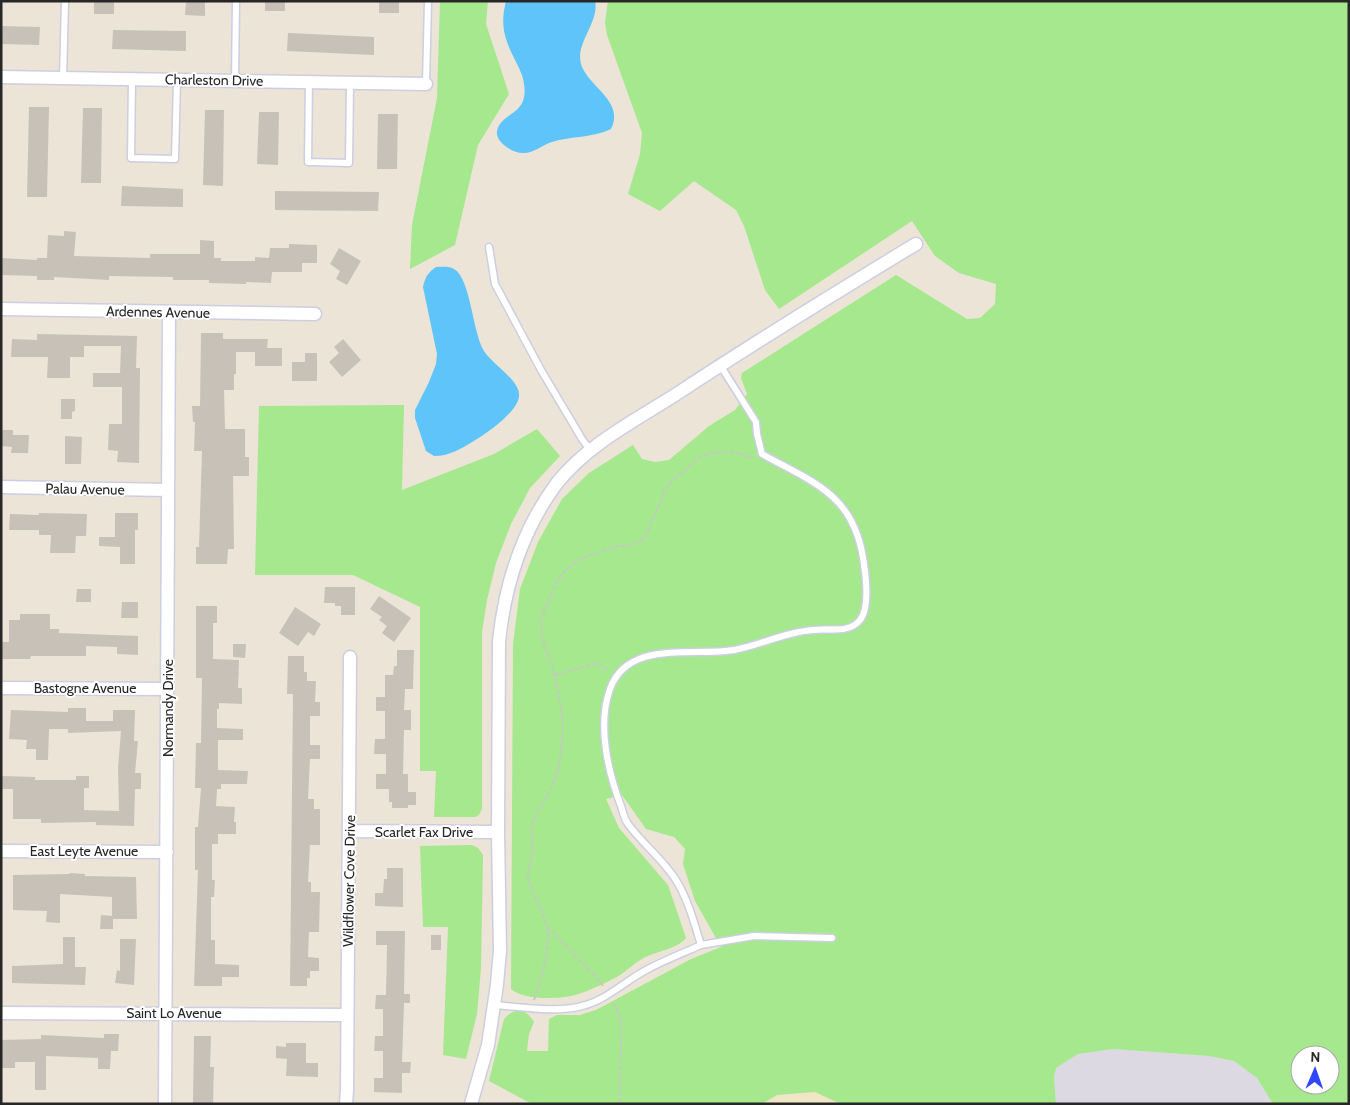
<svg xmlns="http://www.w3.org/2000/svg" width="1350" height="1105" font-family="Cabin,sans-serif">
<style>
.industrial{fill:#dcd9e3}
.education{fill:#f0e5c4}
.green{fill:#a5e88d;fill-rule:evenodd}
.water{fill:#5ec4f9}
.building{fill:#c7c1b7}
.lines{fill:none;stroke-linecap:round;stroke-linejoin:round}
.service-casing{stroke:#cccee2;stroke-width:9}
.minor-casing{stroke:#cccee2;stroke-width:15}
.path{stroke:#c7c7c7;stroke-width:2;stroke-dasharray:4 2.5;stroke-linecap:butt}
.service{stroke:#fff;stroke-width:6}
.minor{stroke:#fff;stroke-width:12}
.labels{text-anchor:middle;stroke-width:4;stroke-linejoin:round;paint-order:stroke}
.street-label{font-size:14px;fill:#272727;stroke:#fff}
</style>
<rect width="100%" height="100%" fill="#ece4d7"/>
<path class="industrial" d="M1113,1049L1209,1056L1234,1061L1257,1078L1273,1104H1056L1054,1077L1056,1068L1078,1054Z"/>
<path class="education" d="M815,1092L841,1104H762L777,1095Z"/>
<path class="green" d="M440,1H488L486,24L509,94L478,145L455,245L410,269L412,225L437,98Z
M608,1H1349V1104H1273L1257,1078L1234,1061L1209,1056L1113,1049L1078,1054L1056,1068L1054,1077L1056,1104H841L815,1092L777,1095L762,1104H532L489,1081L504,1019C514,1007 526,1008 534,1022L529,1034L527,1051H548L549,1019L557,1015H580L596,1010L691,959L721,947L695,901L683,864L685,849L674,837L646,829L622,795L606,799L619,828L668,885L686,938C676,950 655,951 642,959C634,963 628,970 620,975C610,981 583,994 571,996C556,999 523,1000 511,989L513,644L520,589L538,542L562,499L589,473L633,445L642,459L655,462L669,460L709,426L735,410L747,394L741,378L742,373L896,275L967,319L980,318L995,304L996,284L959,273L935,256L912,221L779,309L765,290L744,226L736,210L694,181L660,211L628,194L640,154L642,133L607,35L605,23ZM1300,1055H1330V1085H1300Z
M404,405L402,490L494,454L537,429L560,456L530,488L511,524L496,563L487,600L482,632V809L479,815L475,817H434L436,771H420V607L353,575H255L259,406Z
M472,845L478,848L483,855L481,968L477,1014L466,1059L443,1055L448,927H423L420,846Z"/>
<path class="water" d="M506,1H595C600,24 571,46 583,69C593,89 624,103 611,129C592,138 571,136 552,142C542,145 534,153 524,153C514,154 495,142 497,131C502,111 529,116 524,84C523,75 519,68 515,60C504,38 500,25 506,1Z
M436,267C442,267 449,266 454,269C471,279 472,331 484,351C492,364 518,379 519,394C521,413 472,444 456,451C449,454 442,456 434,456L426,451L415,418V410L429,382L436,364L437,354L423,287C425,278 428,272 436,267Z"/>
<path class="building" d="M94,1H114V14H94Z
M186,1H205V16L185,15Z
M265,1H285V11H265Z
M379,1H399V13H379Z
M1,26L40,27L39,45L1,44Z
M113,30L186,31V51L112,49Z
M288,33L374,37V55L287,51Z
M29,107H49L47,197H27Z
M83,108H102L101,183H81Z
M205,110H224L223,186L203,185Z
M259,112H279L278,165L257,164Z
M378,114H398L397,169H377Z
M122,186L183,189V207L121,206Z
M275,191L379,192L378,211L275,210Z
M64,231L76,232L74,256L150,258V254H200V240L214,241V258H221V261H255V257L269,258L270,248H289V244L317,245V263H302V272H272L271,283L246,282V284L209,283V280H173V277L109,276V280L54,277V280H37V276L1,275V258L37,260V258H47L48,235L64,236Z
M339,248L361,261L347,285L336,279L340,271L330,264Z
M201,333H223V339H268L267,348H282V366H255V352H236V374H234V390H224L225,429H245V457H249V476H233L234,549H228L227,564H196V547H199L202,451H194L195,422H193L192,406H200Z
M37,334L137,336L136,368H140L139,463L117,462L118,451L108,450L109,424H122V387H93V373H120L121,346H84V357H70V378H47L48,357H11L12,339L37,340Z
M343,339L361,360L342,377L329,362L339,353L334,347Z
M305,353H317V381H292V362H305Z
M61,399H75V411L72,412V419H61Z
M1,430H13V435H29L28,453H11L12,447L1,446Z
M65,436L82,437L81,464H65Z
M39,513L87,514L86,536H76L75,553H50L51,535H39V530H9L10,514L39,515Z
M115,513H138V530H135V564H120V547L99,546V537H115Z
M325,587H355V615H341V606H335V603H324Z
M77,589H91V602H76Z
M379,596L411,618L394,642L382,633L387,626L379,620L382,617L370,609Z
M122,602H138V618H121Z
M196,606H217V623H213V659L239,660L238,688H242V704L219,703V709H217V728L243,729V740H218V770L248,771L247,784H221V789H217L216,806L235,807L234,822H236V834H218V844H212V880H215L214,897H211V940H215V964L239,965V977H222V986H194L198,870H195V827H198L201,788H195L196,743H201L202,678H196Z
M295,607L321,624L314,636L308,632L298,646L279,633Z
M20,614H50V629H59V633L138,636V655L117,654V647L86,646V656H31L30,659H1V642H9V620H20Z
M233,644H246L245,658L233,657Z
M397,650H414L413,689H405L404,710H411V730H404L403,774H408V792H416V805H408V808H392V802H389V789H376V774H386V754H374L375,739H385V711H376V697H385V675H393L394,666H397Z
M288,656H304V672H307V681H316L315,702H320V716H310V745H320V759H310L308,799H314V809H320V845H310L308,882H311V892H320L319,932H309L308,957L319,958V971H310V978H307V986H290L293,694H287Z
M68,708H86V721H113V710H135L134,741H138L135,773H141V789H135L134,826L96,825V822L41,823V819H13V789H1V776L35,777V780H76V776H89V788H84V810L119,811L118,768L121,731L68,733V729H49L48,760H36V749H26L27,740L9,739L11,710L68,712Z
M387,868H403V907L375,906V893H383L384,879H387Z
M70,873L85,874V876L136,877L137,919H113V929H100L101,915L112,916V897L60,894V923L46,922L47,911L13,910V875L69,874Z
M376,931H405L404,994H410V1003H404L402,1062H411L410,1073H402V1093L374,1092V1078H383V1051H374L375,1036H383V1009H375L376,995H386L387,945H376Z
M431,935H441V950H431Z
M63,937H75V967H86L85,985L12,983V966L63,964Z
M120,939H136L134,985L115,983L117,970L120,971Z
M104,1034H119L118,1051H111L110,1069H98V1058L46,1056V1090H35V1062H15V1068H1V1040L41,1039V1035L104,1038Z
M194,1036H211L210,1067H214L213,1104H193Z
M286,1043H306V1063H318V1077L286,1076L287,1059L276,1058V1046L286,1047Z"/>
<g class="lines">
<defs>
<path id="service" d="M63,78L65,1
M132,79L131,158L175,159L177,80
M235,80L236,1
M309,82L308,162L349,163L350,83
M426,84L428,1
M489,247L495,284L541,370L582,439L590,450
M701,945L754,936L832,938
M494,1005C521,1007 556,1013 582,1006C607,1000 626,980 648,969C665,960 683,953 701,945C694,922 687,896 674,877C661,858 642,843 628,824C624,819 623,812 621,806C608,772 597,725 610,689C628,639 693,657 734,650C761,645 785,632 813,630C828,628 849,634 860,620C870,608 866,578 864,564C855,495 816,484 762,454L757,434L756,422L720,365"/>
<path id="minor" d="M1,77L426,84
M1,309L315,314
M1,487L168,490
M1,688L168,689
M349,831L498,832
M1,851L167,852
M1,1013L347,1015
M165,1104L169,312
M346,1104L347,1090L350,657
M471,1104L488,1045L497,984L500,951L498,832L499,641C505,584 522,530 557,483C587,445 634,421 675,395C754,343 835,293 916,244"/>
</defs>
<use href="#service" class="service-casing"/>
<use href="#minor" class="minor-casing"/>
<path class="path" d="M555,675L593,664H599L609,671
M603,986L596,977L548,927L528,880V871L533,851L531,831L532,823L553,785L559,766L563,734L562,713L555,675L542,637L540,620L558,580L565,571L576,562L587,556L617,546H627L637,543L645,537L665,491L672,481L699,458L710,453L725,452L739,453L750,457L754,456
M534,1000C543,975 548,953 548,927
M613,1003L619,1012L621,1022L620,1104"/>
<use href="#service" class="service"/>
<use href="#minor" class="minor"/>
</g>
<g class="labels">
<g class="street-label">
<text transform="translate(214 80) rotate(1)" y="5">Charleston Drive</text>
<text transform="translate(158 312) rotate(1)" y="5">Ardennes Avenue</text>
<text transform="translate(85 489) rotate(1)" y="5">Palau Avenue</text>
<text x="85" y="693">Bastogne Avenue</text>
<text transform="translate(168 708) rotate(-90)" y="5">Normandy Drive</text>
<text x="424" y="837">Scarlet Fax Drive</text>
<text x="84" y="856">East Leyte Avenue</text>
<text transform="translate(349 881) rotate(-89)" y="5">Wildflower Cove Drive</text>
<text x="174" y="1018">Saint Lo Avenue</text>
</g>
</g>
<rect width="1350" height="1105" fill="none" stroke="#272727" stroke-width="5"/>
<g transform="translate(1315 1070) rotate(2)"><circle r="24" fill="#ffffff" stroke="#a9a9a9"/>
<path d="M0-4L9 19L0 12L-9 19Z" fill="#3046ff"/>
<text y="-8" font-size="14" font-weight="bold" text-anchor="middle" fill="#272727">N</text>
</g>
</svg>
